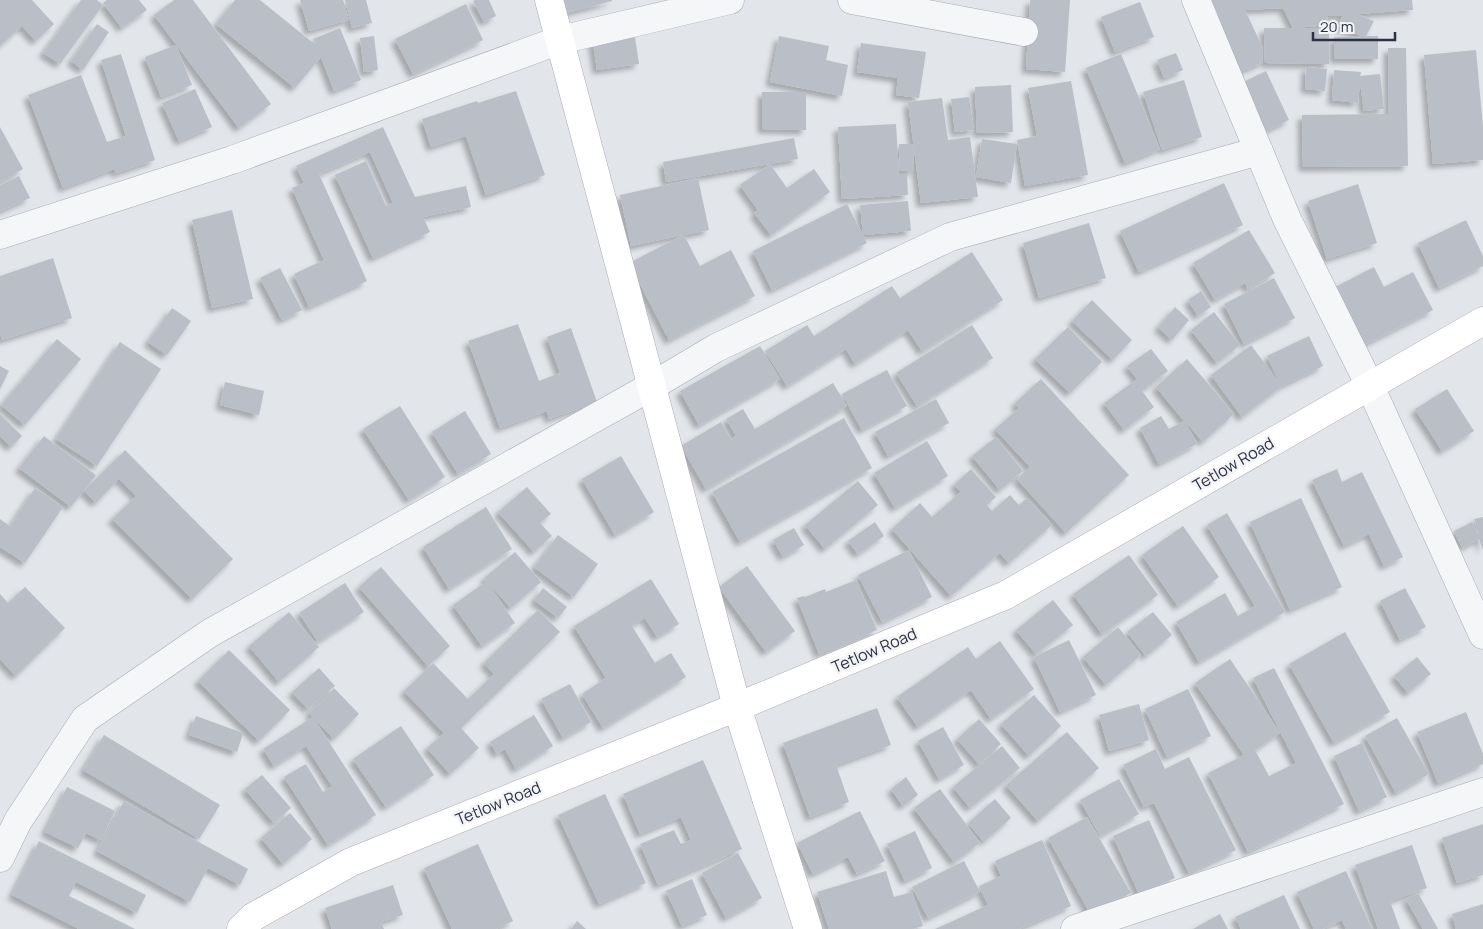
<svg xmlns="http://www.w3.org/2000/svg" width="1483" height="929" font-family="Manrope,sans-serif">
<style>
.building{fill:#babec6;filter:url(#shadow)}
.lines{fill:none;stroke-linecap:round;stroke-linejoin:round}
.street-casing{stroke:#a7acb4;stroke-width:29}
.secondary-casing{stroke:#a7acb4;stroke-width:29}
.street{stroke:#f5f6f8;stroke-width:28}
.secondary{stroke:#fff;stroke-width:28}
.labels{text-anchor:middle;stroke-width:5;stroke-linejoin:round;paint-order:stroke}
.street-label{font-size:16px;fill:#2b3241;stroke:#f2f4f7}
</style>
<defs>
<filter id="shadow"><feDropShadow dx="-4.5" dy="4.5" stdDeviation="2.5" flood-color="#0004"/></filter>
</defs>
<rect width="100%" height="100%" fill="#e2e5ea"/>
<path class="building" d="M0,0H32L54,24L36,41L22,26L0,46Z
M81,0H97L103,5L60,64L43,53Z
M107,0H139L147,10L122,28L103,3Z
M174,0H193L271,104L239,128L154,15Z
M235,0H260L317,46L313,39L340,28L361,80L334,91L321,57L295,88L216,24Z
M300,0H343L349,20L309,31Z
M345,0H366L372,23L352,28Z
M475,0H489L496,16L484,22L473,1Z
M563,0H612V1L566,13Z
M1030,0H1070L1065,72L1026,69Z
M1206,0H1412L1413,10L1357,14L1374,21L1366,36H1378V59H1334V37L1361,36L1338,26L1343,15L1327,16L1328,25L1294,28H1329V64L1265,63L1264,28H1293L1283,8L1245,10L1262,46L1263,62L1234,75Z
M1140,2L1154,37L1115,52L1101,17Z
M466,4L483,40L413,74L395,39Z
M97,24L109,32L83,70L71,61Z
M633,24L639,64L597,70L591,30Z
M374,36L378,70L364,72L360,38Z
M779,36L829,46L826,60L848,65L842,96L770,82Z
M861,43L926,52L919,98L896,95L898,78L857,72Z
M176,45L192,85L161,97L145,57Z
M1388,48H1406L1408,166L1303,167L1302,115L1389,114Z
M1476,50L1483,127V160L1433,164L1424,55Z
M1176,53L1183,70L1164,78L1157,60Z
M121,54L155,160L116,173L114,169L63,188L28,95L81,75L107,142L126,136L101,60Z
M1121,54L1160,149L1125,163L1086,68Z
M1306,67L1327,69L1325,91L1305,89Z
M1334,70L1361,72L1360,76L1380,74L1384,109L1364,111L1360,82L1358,103L1332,100Z
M1266,71L1289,120L1262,133L1239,84Z
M1184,80L1202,137L1162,150L1143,92Z
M1071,81L1088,175L1025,186L1017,140L1037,136L1028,88Z
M1011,85L1013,132L977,133L975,87Z
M195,89L212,127L179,141L162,103Z
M516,91L545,175L486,195L466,136L431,147L422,119L477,101L478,103Z
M762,92H806V130L762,129Z
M969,97L974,130L955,132L951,99Z
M942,98L948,140L970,137L978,197L921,203L908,102Z
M896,124L899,175H907L908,195L842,199L838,127Z
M0,127L23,169L0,182Z
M383,127L415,197L466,186L471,207L423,217L430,232L373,258L335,175L366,161L386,206L393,203L370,152L319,174L367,281L309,307L294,274L324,260L292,188L304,183L296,166Z
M794,138L798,159L666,182L663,162Z
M982,139L1017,144L1011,183L976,177Z
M899,144H913L914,171H900Z
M770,164L787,188L814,169L830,192L771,235L754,213L758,210L740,185Z
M19,176L30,198L0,211V185Z
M698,178L709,230L684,235L700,266L731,250L755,296L669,340L629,263L683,235L631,246L620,195Z
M1224,183L1243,225L1139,272L1120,231Z
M1358,184L1377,243L1327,259L1308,201Z
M908,201L911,231L863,235L867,243L772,290L753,251L847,204L863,235L860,205Z
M232,210L253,299L212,308L192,220Z
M1466,220L1483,256V266L1439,288L1418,243Z
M1089,223L1106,278L1039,298L1023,243Z
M1249,230L1275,273L1248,289L1245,283L1215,300L1193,263Z
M972,252L1003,300L922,351L908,330L855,364L846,349L787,386L765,351L807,325L814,336L892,286L900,298Z
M53,258L72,318L2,340L0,333V276Z
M1374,267L1384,287L1413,272L1433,310L1362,346L1333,288Z
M280,268L302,310L282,320L260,278Z
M1274,278L1295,318L1244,344L1224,304Z
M1201,291L1211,307L1198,316L1188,300Z
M1092,300L1132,340L1113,360L1072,321Z
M1175,307L1189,320L1172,340L1158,327Z
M172,308L191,321L167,355L148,342Z
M1214,312L1240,345L1217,363L1191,330Z
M518,324L539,381L560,373L547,337L571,328L597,402L549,419L547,411L500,428L468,341Z
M972,325L993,358L917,406L896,373Z
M1068,327L1102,362L1070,393L1035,359Z
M1309,336L1323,366L1282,386L1242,417L1211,375L1251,345L1280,384L1267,356Z
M57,339L81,359L25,425L1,405Z
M120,342L161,369L97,466L56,439Z
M760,346L780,379L699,425L680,391Z
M1151,349L1168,371L1142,391L1154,407L1124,430L1104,403L1137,379L1127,366Z
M1187,359L1234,414L1203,442L1185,421L1197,444L1159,464L1140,428L1161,416L1169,429L1184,421L1156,387Z
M0,366L9,371L0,389Z
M887,370L907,406L862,430L842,394Z
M1041,379L1129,475L1066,533L1017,479L1030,467L995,429L1019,408L1015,403Z
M225,382L264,391L259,415L220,405Z
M833,383L847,406L706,489L681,446L721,422L731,439L736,436L726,419L743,409L755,429Z
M1447,389L1474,431L1442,451L1415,409Z
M936,399L949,423L888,456L875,432Z
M400,406L445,477L409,500L363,429Z
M465,411L491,454L458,474L432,432Z
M0,414L22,436L11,447L0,436Z
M844,418L872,468L740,542L712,492Z
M44,436L96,475L71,507L19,468Z
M996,437L1023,471L1000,490L972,456Z
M927,441L948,476L895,508L874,473Z
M125,450L233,559L192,599L112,519L136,496L119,479L96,503L84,491Z
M621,456L654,512L615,535L582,479Z
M971,469L996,497L987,505L992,511L1010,495L1019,505L1027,498L1052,525L1009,563L1000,553L951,596L892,529L920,503L932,517L961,492L954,485Z
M1337,469L1342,482L1362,472L1403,557L1384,566L1369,534L1344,546L1312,480Z
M858,481L878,505L825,549L805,525Z
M527,487L551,514L540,523L552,536L534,552L498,512Z
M35,488L63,507L25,563L0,547V519L10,526Z
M1301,498L1342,587L1290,610L1250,522Z
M486,507L512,549L449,589L423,547Z
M1227,513L1285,612L1199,662L1176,622L1225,593L1238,616L1255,606L1207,525Z
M1483,517V550L1479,539L1462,548L1454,531L1472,522L1479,536L1474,519Z
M875,522L884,536L858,554L848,541Z
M1183,526L1219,577L1178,606L1142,555Z
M794,528L804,545L783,557L773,540Z
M558,535L598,564L574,597L534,567Z
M909,550L932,597L882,622L858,575Z
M515,552L541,582L511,608L484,578Z
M1129,555L1158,595L1102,634L1073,594Z
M747,566L795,631L766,652L719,587Z
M381,567L450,646L428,666L359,587Z
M651,579L679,624L657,637L645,618L632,626L655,663L671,653L686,677L603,728L582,694L606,678L574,626Z
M856,580L877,630L819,654L797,598L804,596L805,597L825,589L826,592Z
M487,581L515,623L482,646L453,605Z
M345,583L364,612L318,642L299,613Z
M25,587L65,628L16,676L0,659V594L8,603Z
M543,588L567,607L558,618L534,600Z
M1405,588L1426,627L1400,640L1380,601Z
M1053,600L1073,625L1036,654L1016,630Z
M538,610L560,632L461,728L479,748L450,774L427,748L444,733L404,691L433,663L468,699L494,674L484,663Z
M289,612L319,647L279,682L249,646Z
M1153,612L1172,635L1146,656L1127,632Z
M1118,627L1141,655L1106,685L1083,657Z
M1345,632L1390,712L1334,743L1289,664Z
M1069,640L1096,695L1060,712L1034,657Z
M1000,641L1034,689L991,719L971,690L918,727L897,697L968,647L976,659Z
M229,650L290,710L259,741L198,681Z
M1417,657L1431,674L1408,693L1394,676Z
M1230,659L1280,733L1255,750L1269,776L1296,763L1253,678L1274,668L1344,804L1248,852L1208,773L1244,755L1195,683Z
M319,668L335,686L308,709L292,692Z
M570,684L591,722L563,738L541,699Z
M334,688L359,714L334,739L309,713Z
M1188,689L1211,736L1167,757L1145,709Z
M1034,695L1061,726L1029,756L1001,724Z
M1139,704L1149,740L1109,751L1099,715Z
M877,708L891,745L836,765L849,802L810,817L783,743Z
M1466,712L1483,754V764L1438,783L1417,732Z
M534,715L553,746L516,769L505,749L497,754L490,742Z
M196,716L243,733L237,752L189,735Z
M313,717L376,815L328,845L284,777L306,764L323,792L332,786L306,746L274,766L263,749Z
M1397,718L1429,774L1396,793L1365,736Z
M979,719L1001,744L979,764L957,739Z
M401,726L434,775L386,807L353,759Z
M943,727L964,765L939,779L918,741Z
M1067,732L1099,768L1038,821L1006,785Z
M104,735L220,805L199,839L83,770Z
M1362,743L1387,797L1359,811L1334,756Z
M1002,746L1020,768L970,808L953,787Z
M1156,749L1165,769L1189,757L1236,850L1189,873L1154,803L1144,807L1123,765Z
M703,760L742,849L658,885L640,844L674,830L681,844L691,840L681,817L640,834L623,794Z
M262,775L291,808L274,823L245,789Z
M906,777L918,795L903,806L891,789Z
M1119,779L1139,814L1100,836L1080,800Z
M67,787L115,811L101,840L86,833L78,848L45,832Z
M940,789L980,843L954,862L914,808Z
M605,794L646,883L599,904L558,815Z
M995,799L1011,818L984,842L968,823Z
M124,801L248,869L240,885L208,868L190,902L97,851Z
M860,811L885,861L857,874L848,857L813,874L797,843Z
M290,813L312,839L283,864L261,838Z
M1087,817L1131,893L1091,915L1048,838Z
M1149,820L1175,878L1139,894L1113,836Z
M1483,824V875L1457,883L1442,838Z
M915,831L932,868L905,881L887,844Z
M1042,840L1071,906L1019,929H935L988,905L979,886L1001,876L995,861Z
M39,841L146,895L137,913L76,882L69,896L135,929H79L12,895Z
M478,844L513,921L496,929H452L424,868Z
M1412,845L1427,888L1390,901L1400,929H1378L1355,865Z
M738,853L762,898L726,918L702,873Z
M964,861L980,892L928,918L912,887Z
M886,871L894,897L912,892L923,926L912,929H829L817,892Z
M1346,871L1372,929H1346L1342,920L1323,929H1314L1297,892Z
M692,879L707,915L682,926L666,891Z
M393,885L403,915L381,922L384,929H332L325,908Z
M1418,893L1438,929H1423L1406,899Z
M1284,895L1300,929H1241L1235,917Z
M1483,904V929H1456L1452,914Z
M1220,914L1228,929H1193Z
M577,921L586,929H571Z"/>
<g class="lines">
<defs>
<path id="street" d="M852,0L1024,32
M1196,0L1287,219L1370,386L1483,635
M0,235L232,160L560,40L730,0
M0,858L18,821L85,719L210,633L652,386L716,348L950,237L1259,151
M1075,929L1483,792"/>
<path id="secondary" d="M549,0L737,707L808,929
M241,929L253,917L351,862L737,707L1006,595L1483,321"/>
</defs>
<use href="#street" class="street-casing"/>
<use href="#secondary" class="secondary-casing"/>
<use href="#street" class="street"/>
<use href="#secondary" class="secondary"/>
</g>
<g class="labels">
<g class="street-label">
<text transform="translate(1233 464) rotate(-30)" y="6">Tetlow Road</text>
<text transform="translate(874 650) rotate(-23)" y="6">Tetlow Road</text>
<text transform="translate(498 803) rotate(-22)" y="6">Tetlow Road</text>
</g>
</g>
<path d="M1313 32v8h82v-8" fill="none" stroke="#2b3241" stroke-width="2.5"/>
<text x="1320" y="32" font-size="15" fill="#2b3241" stroke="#f2f4f7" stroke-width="4" paint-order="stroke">20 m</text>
</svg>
